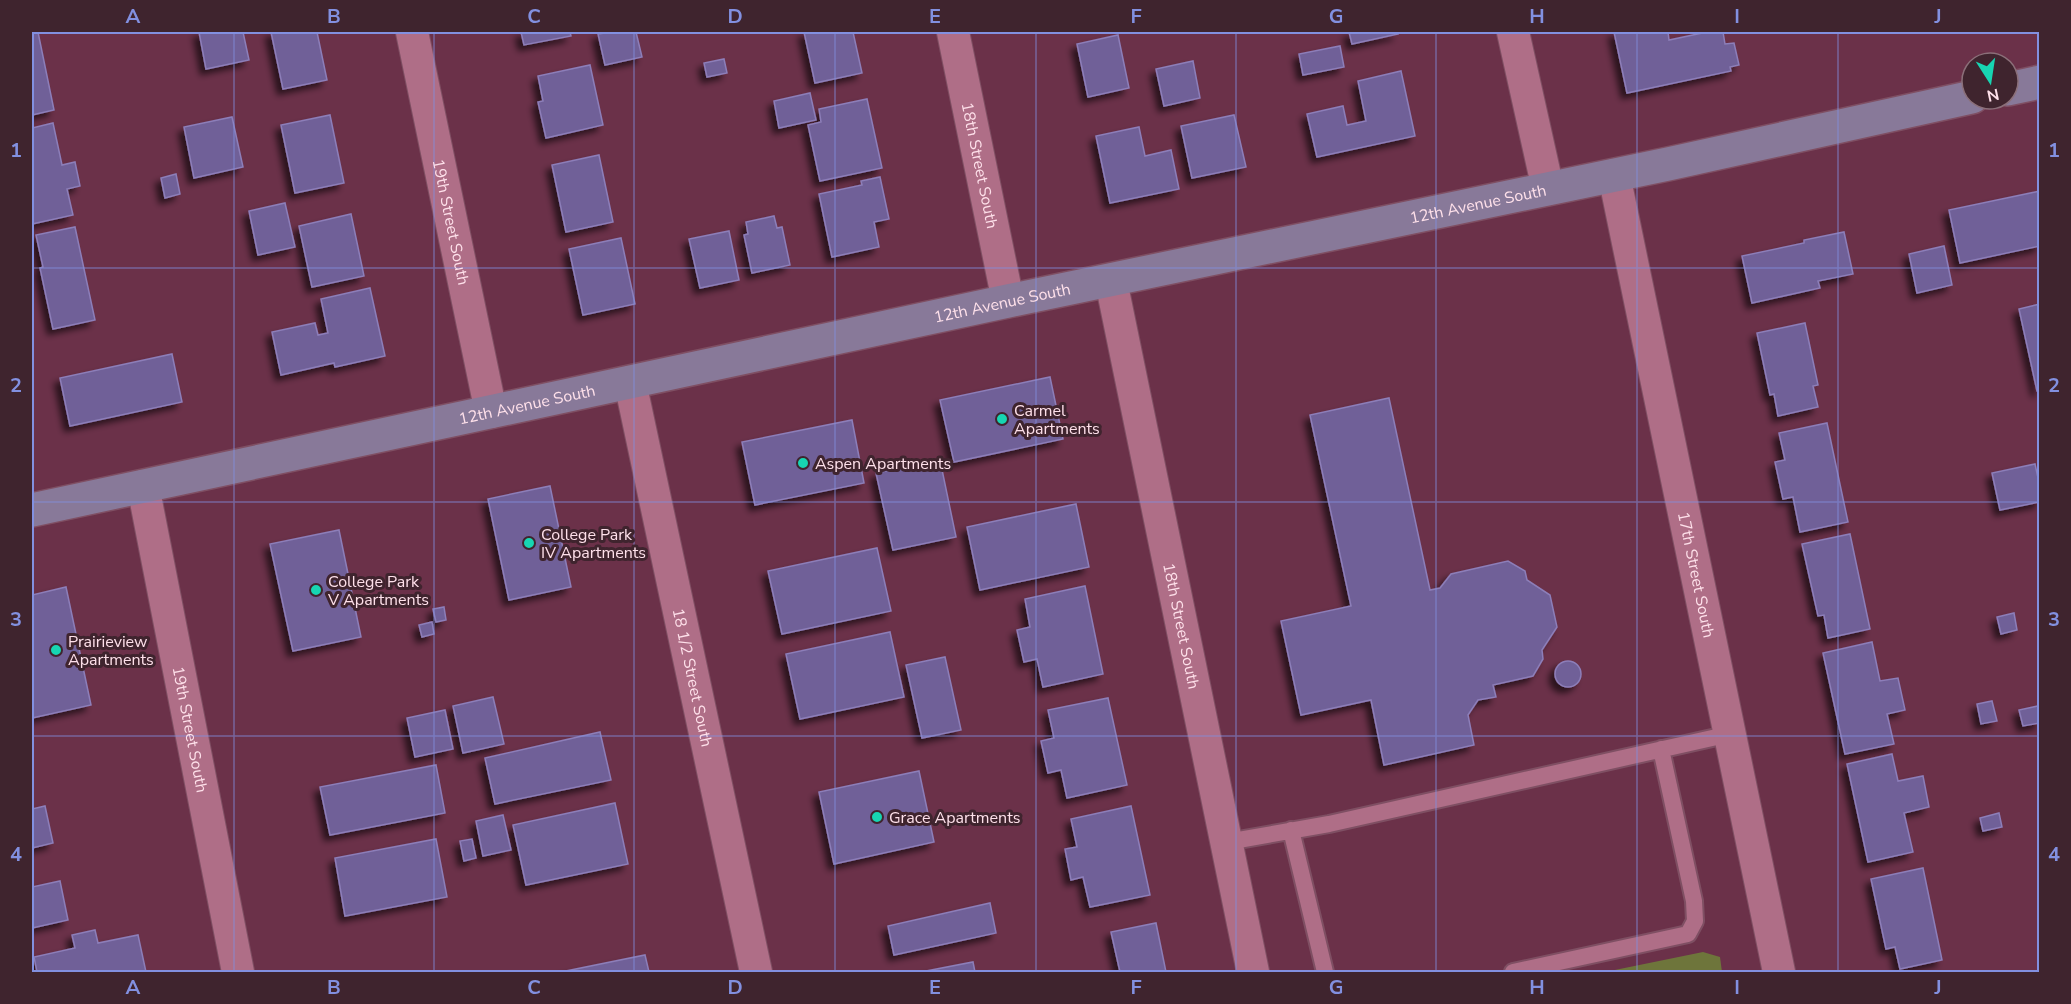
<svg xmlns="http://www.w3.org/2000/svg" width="2071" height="1004" font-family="'Nunito Sans',sans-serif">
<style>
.forest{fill:#6e753b}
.building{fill:#6f6198;stroke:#8d7eb9;stroke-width:1.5;filter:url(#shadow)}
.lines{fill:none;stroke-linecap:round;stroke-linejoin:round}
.lane-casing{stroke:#7f4f63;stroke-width:20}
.street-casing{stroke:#7f4f63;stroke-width:34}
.secondary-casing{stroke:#7f4f63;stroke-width:36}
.lane{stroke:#af6e87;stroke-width:16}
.street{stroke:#af6e87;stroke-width:32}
.secondary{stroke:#887999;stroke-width:33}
.grid{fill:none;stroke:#8290e0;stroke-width:1.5;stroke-opacity:0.55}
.poi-dot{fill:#17d5b2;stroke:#3f242e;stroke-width:2}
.labels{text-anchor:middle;stroke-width:6;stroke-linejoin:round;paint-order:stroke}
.street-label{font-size:16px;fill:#fee0ea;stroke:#3f242e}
.poi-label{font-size:16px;fill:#fee0ea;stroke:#3f242e;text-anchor:start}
.neatline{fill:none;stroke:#8290e0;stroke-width:2}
.grid-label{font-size:20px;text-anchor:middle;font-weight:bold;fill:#8290e0}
</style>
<defs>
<filter id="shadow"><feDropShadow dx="-5.5" dy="5.5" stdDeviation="3" flood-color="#0009"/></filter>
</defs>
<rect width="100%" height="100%" fill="#6b3149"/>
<path class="forest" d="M1703,952L1720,957L1722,972H1605Z"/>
<path class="building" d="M32,32H38L54,110L32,115Z
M199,32H243L249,60L206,69Z
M271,32H317L327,80L283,89Z
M521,32H570L571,36L524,45Z
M612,32H636L642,57L605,65L598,34Z
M804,32H853L862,73L815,83Z
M1349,32H1397L1398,34L1352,44Z
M1614,32H1668L1669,40L1707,32H1723L1725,44L1734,43L1739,65L1730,67L1731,71L1627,93Z
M1118,35L1129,88L1088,97L1077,44Z
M1340,46L1344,67L1303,75L1299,54Z
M724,59L727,73L707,77L704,63Z
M1193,61L1200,98L1164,106L1156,69Z
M590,65L603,125L546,138L538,102L543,101L538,76Z
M1401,71L1415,136L1317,157L1307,114L1343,106L1347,125L1366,121L1358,81Z
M810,93L816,120L779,128L774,101Z
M867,99L882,168L820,181L808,125L821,122L819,109Z
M330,115L344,183L295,193L281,125Z
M1234,115L1246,167L1192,178L1181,126Z
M232,117L243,167L194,178L184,127Z
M53,123L62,165L75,162L80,186L67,189L73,215L32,224V128Z
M1139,127L1145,156L1171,150L1179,189L1110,203L1096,136Z
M599,155L613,222L566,232L552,165Z
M176,174L180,194L165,198L161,178Z
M880,177L889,219L874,222L879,247L832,257L819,194L862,185L861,181Z
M2040,191V246L1960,263L1949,210Z
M285,203L295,247L258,255L249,211Z
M351,214L364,276L312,287L299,226Z
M774,216L777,228L782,227L790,265L752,273L744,235L748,234L746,222Z
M75,227L95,320L53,329L40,268L43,267L36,235Z
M729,231L739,280L700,288L689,239Z
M1844,232L1853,274L1818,281L1820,288L1752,303L1742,256L1804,243V240Z
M621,238L635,304L583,315L569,249Z
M1944,246L1952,285L1917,293L1909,254Z
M370,288L385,356L335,367L334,363L281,375L272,332L315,323L318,335L328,333L321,299Z
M2040,304V391H2037L2019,309Z
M1805,323L1818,385L1813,386L1818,407L1778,416L1774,394L1770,395L1757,333Z
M172,354L182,402L70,426L60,378Z
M1050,377L1063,439L954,462L940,400Z
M1389,398L1430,590L1440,588L1451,574L1508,561L1525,571L1527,580L1550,595L1557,627L1542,650L1543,659L1533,676L1493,685L1496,697L1478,700L1468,715L1474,745L1384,765L1371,700L1301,715L1281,621L1351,606L1310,415Z
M852,420L864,483L755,505L742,442Z
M1827,423L1848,522L1800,532L1793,497L1783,499L1775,462L1785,460L1779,433Z
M940,460L956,537L893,550L876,473Z
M2035,464L2040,487V502L2000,510L1992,473Z
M550,486L571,587L509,600L488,499Z
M1076,504L1089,567L980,590L967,527Z
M339,530L361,637L293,651L270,544Z
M1850,534L1870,629L1828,638L1824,615L1818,616L1802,544Z
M877,548L891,611L782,634L768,571Z
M1085,586L1103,674L1043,687L1037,659L1024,662L1017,630L1030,627L1025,599Z
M66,587L91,705L32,718V595Z
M444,607L446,620L436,622L433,609Z
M2014,613L2017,630L2001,634L1997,617Z
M432,622L434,634L422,637L419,625Z
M890,632L904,697L800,719L786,654Z
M1872,642L1880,681L1898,678L1905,710L1887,714L1894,744L1845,754L1823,653Z
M945,657L961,730L922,738L906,665Z
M1555 674a13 13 0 1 1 26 0a13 13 0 1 1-26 0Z
M493,697L504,744L463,753L453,706Z
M1108,698L1127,785L1067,798L1061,770L1048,773L1041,741L1054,738L1048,710Z
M1992,701L1997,721L1981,724L1977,704Z
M2038,706L2040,723L2023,726L2019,710Z
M445,710L453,749L415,757L407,718Z
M600,732L611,780L495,804L485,758Z
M1892,754L1898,781L1923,776L1929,807L1904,813L1913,852L1868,862L1847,764Z
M436,765L445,813L330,835L320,787Z
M919,771L934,842L834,864L819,792Z
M615,803L628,864L526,885L513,825Z
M45,806L53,843L32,848V809Z
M1131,806L1150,895L1090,907L1083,877L1071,880L1065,849L1077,847L1071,819Z
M1999,813L2002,827L1983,831L1980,818Z
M503,815L511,850L483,856L476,821Z
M436,839L447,897L345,916L335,858Z
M472,839L476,858L464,861L460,841Z
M1923,868L1942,960L1900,969L1895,947L1886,949L1871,879Z
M60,881L68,920L32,928V887Z
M990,903L996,933L894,955L888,926Z
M1156,923L1166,972H1120L1111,932Z
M95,930L98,943L138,935L146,972H37L34,957L75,948L72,935Z
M645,955L649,972H561Z
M973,962L975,972H921Z"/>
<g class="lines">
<defs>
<path id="lane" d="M1291,830L1325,972
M1227,842L1329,824L1730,734
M1513,972L1688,934L1695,921L1694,901L1661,749"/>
<g id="street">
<path id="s1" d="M412,32L491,412"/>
<path id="s2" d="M953,32L1008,301"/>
<path d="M1513,32L1548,189"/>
<path id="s3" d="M1614,175L1779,972"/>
<path id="s4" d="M1111,281L1253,972"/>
<path id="s5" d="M630,382L756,972"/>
<path id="s6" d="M143,486L238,972"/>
</g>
<g id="secondary">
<path d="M2008,89L2040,82"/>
<path id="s7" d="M32,510L1008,301L1668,164L1972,97"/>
</g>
</defs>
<use href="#lane" class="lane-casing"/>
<use href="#street" class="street-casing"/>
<use href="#secondary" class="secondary-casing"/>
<use href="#lane" class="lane"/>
<use href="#street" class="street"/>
<use href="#secondary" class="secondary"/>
</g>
<path class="grid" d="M234,32V972M434,32V972M634,32V972M835,32V972M1036,32V972M1236,32V972M1436,32V972M1637,32V972M1838,32V972M32,268H2040M32,502H2040M32,736H2040"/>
<g class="poi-dot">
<circle cx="1002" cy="419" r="6"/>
<circle cx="803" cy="463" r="6"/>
<circle cx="529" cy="543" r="6"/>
<circle cx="316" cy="590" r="6"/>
<circle cx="56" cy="650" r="6"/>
<circle cx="877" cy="817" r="6"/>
</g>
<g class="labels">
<g class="street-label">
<text dy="6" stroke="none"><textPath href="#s2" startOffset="136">18th Street South</textPath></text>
<text dy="6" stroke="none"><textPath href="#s7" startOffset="1478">12th Avenue South</textPath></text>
<text dy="6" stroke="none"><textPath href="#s1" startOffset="194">19th Street South</textPath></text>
<text dy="6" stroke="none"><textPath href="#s7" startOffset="992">12th Avenue South</textPath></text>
<text dy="6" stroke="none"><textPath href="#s7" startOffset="506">12th Avenue South</textPath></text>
<text dy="6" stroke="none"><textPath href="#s3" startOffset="408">17th Street South</textPath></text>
<text dy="6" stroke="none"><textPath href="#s4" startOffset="352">18th Street South</textPath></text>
<text dy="6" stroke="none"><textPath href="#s5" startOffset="302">18 1/2 Street South</textPath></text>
<text dy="6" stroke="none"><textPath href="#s6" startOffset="248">19th Street South</textPath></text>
</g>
<g class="poi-label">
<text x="1014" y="416">Carmel<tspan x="1014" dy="18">Apartments</tspan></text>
<text x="815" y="469">Aspen Apartments</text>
<text x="541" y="540">College Park<tspan x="541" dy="18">IV Apartments</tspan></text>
<text x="328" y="587">College Park<tspan x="328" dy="18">V Apartments</tspan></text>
<text x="68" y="647">Prairieview<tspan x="68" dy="18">Apartments</tspan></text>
<text x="889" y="823">Grace Apartments</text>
</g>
</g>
<rect width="2071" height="1004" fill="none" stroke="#3f242e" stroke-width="66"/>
<g transform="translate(1990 81) rotate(168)"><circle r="28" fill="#3f242e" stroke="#8b6f79" stroke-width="1.5"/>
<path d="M0-4.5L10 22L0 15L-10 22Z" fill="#17d5b2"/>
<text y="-9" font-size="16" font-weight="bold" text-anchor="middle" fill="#fee0ea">N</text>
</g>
<rect x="33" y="33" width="2005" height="938" class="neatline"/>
<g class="grid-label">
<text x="133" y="23">A</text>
<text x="334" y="23">B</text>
<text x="534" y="23">C</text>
<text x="735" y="23">D</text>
<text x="935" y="23">E</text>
<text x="1136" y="23">F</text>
<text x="1336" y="23">G</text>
<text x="1537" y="23">H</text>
<text x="1737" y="23">I</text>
<text x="1938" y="23">J</text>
<text x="16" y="157">1</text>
<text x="2054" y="157">1</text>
<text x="16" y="392">2</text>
<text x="2054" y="392">2</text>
<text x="16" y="626">3</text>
<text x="2054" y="626">3</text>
<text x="16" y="861">4</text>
<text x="2054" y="861">4</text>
<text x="133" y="994">A</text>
<text x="334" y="994">B</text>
<text x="534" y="994">C</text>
<text x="735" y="994">D</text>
<text x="935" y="994">E</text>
<text x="1136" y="994">F</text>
<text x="1336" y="994">G</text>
<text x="1537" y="994">H</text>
<text x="1737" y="994">I</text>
<text x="1938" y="994">J</text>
</g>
</svg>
